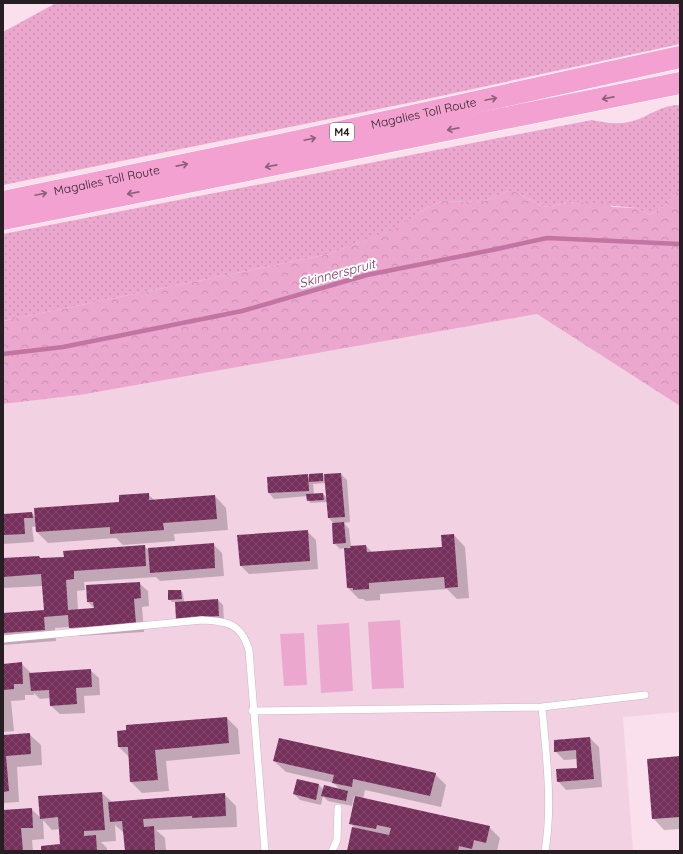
<svg xmlns="http://www.w3.org/2000/svg" width="683" height="854" font-family="Quicksand,sans-serif">
<style>
.built{fill:#f2d1e3}
.grass{fill:url(#grass-dots)}
.forest{fill:url(#forest-crowns)}
.garden{fill:#eca7ce}
.shadow{fill:#0003;fill-rule:evenodd}
.lines{fill:none;stroke-linecap:round;stroke-linejoin:round}
.stream{stroke:#c274a2;stroke-width:4.5}
.building{fill:url(#building-cross-hatch)}
.lane-casing{stroke:#cdb4c1;stroke-width:8}
.highway-casing{stroke:#fff;stroke-width:23}
.lane{stroke:#fff;stroke-width:7}
.highway{stroke:#f3a1d0;stroke-width:22}
.oneway{stroke:#8d607a}
.labels{text-anchor:middle;stroke-width:4;stroke-linejoin:round;paint-order:stroke}
.shield{fill:#fff;stroke:#686265;stroke-width:1}
.shield-label{font-size:11px;font-weight:bold;fill:#271e23}
.street-label{font-size:12px;fill:#271e23;stroke:#fff}
.water-label{font-size:13px;font-style:italic;fill:#892c68;stroke:#fff}
</style>
<defs>
<pattern id="grass-dots" width="8" height="8" patternUnits="userSpaceOnUse"><rect width="8" height="8" fill="#eca7ce"/><path d="M2 2h.1M6 6h.1" fill="none" stroke="#ca8fb1" stroke-width="1.8" stroke-linecap="round"/></pattern>
<pattern id="forest-crowns" width="20" height="18" patternUnits="userSpaceOnUse"><rect width="20" height="18" fill="#eca7ce"/><path d="M2 6a3 3 0 1 1 6 0M12 15a3 3 0 1 1 6 0" fill="none" stroke="#ca8fb1"/></pattern>
<pattern id="building-cross-hatch" width="8" height="8" patternUnits="userSpaceOnUse"><rect width="8" height="8" fill="#752f5b"/><path d="M0 0l8 8M0 8l8-8" fill="none" stroke="#844b6f"/></pattern>
</defs>
<rect width="100%" height="100%" fill="#fae0ed"/>
<path class="built" d="M537,314L680,406V712L623,717L633,851H3V404L80,395Z"/>
<path class="grass" d="M56,3H680V44L413,102L3,185V32Z
M680,105V193L676,192L665,205L650,215L636,208L574,202L544,207L514,191H508L482,202L443,201L428,207L396,229L329,254L3,321V234L592,120C606,123 619,125 633,121C650,116 660,105 680,105Z"/>
<path class="forest" d="M508,191H514L544,207L574,202L608,203L612,207L636,208L650,215L665,205L676,192L680,193V406L537,314L80,395L3,404V321L329,254L395,229L428,207L443,201L482,202Z"/>
<path class="garden" d="M400,620L404,688L372,689L368,622Z
M349,623L353,691L321,693L317,625Z
M304,633L307,685L284,686L280,634Z"/>
<path class="shadow" d="M322,474L326,478L341,474L347,480L350,522L344,523L349,529L351,547L366,546L373,553L443,548L454,535L465,547L469,598L457,599L447,589L380,594V600L366,601L363,599H359L348,588L345,548L340,549L334,543V524L329,518L327,502L310,503L308,496L274,499L269,493L268,478L307,475L310,478ZM326,483L327,498L323,494H314L313,484Z
M148,494L155,501L215,496L226,508L228,530L174,534L175,541L123,545L116,538L48,543L37,532V526L32,527L34,542L3,544V515L32,513L36,518L120,503Z
M307,531L316,540L318,569L249,574L241,566Z
M213,544L222,553L224,576L160,581L156,577L84,582L85,590L77,591L78,610L95,609L88,602L139,583L148,591L149,606L142,607L144,632L79,636L70,627L55,628L56,641L3,645V614L45,611L43,586L3,588V559L39,557L41,559L65,557L144,546L150,551Z
M181,591L183,593L184,602L218,600L223,605L224,621L177,619L176,602H172L169,599Z
M21,663L32,674L90,670L99,678L100,695L84,696L85,713L60,714L51,706L50,698L40,699L34,693V695H25V700L11,701L14,731L3,732V665Z
M227,718L238,729L240,754L166,761L169,791L142,793L131,782L129,757L119,747Z
M29,734L41,745L42,765L17,767L19,802L3,803V736Z
M590,738L599,747L602,787L566,790L558,781L578,769L577,759L564,760L555,751Z
M680,757V829L664,830L653,818Z
M274,761L435,774L446,785L441,807L365,790L363,799L489,827L500,838L497,851H348L356,829L350,823L356,797L354,796L352,806L328,801L323,796L321,805L300,800L294,794L297,780L319,785L324,790H340L334,783L286,772Z
M102,793L112,802L224,794L236,806L237,827L156,830L165,838L166,851H126L124,833L115,825L116,841L101,842L107,848V851H42L61,845L60,829L52,830L43,820L44,839L32,840L33,851H3V811L31,809L41,818Z"/>
<g class="lines">
<path class="stream" d="M3,354L63,347L242,311L367,275L492,250L547,238L680,244"/>
</g>
<path class="building" d="M323,473V481L309,482V474Z
M341,473L345,517L328,518L324,474Z
M308,474L309,491L268,493L267,477Z
M149,493V500L215,495L217,519L163,523L164,530L110,534V527L36,532L34,508L119,502V495Z
M323,493L324,500L307,501L306,494Z
M32,512L33,518H24L25,534L3,535V514Z
M344,522L346,543L333,544L332,523Z
M308,530L310,561L240,566L237,535Z
M454,534L458,587L445,588L444,577L369,583V589L353,590V588H347L344,548H351L350,546L366,545L367,552L442,547L441,535Z
M214,543L215,568L150,573L148,548Z
M145,545L146,566L74,571V579L66,580L68,610L94,608L93,602H87L86,585L140,582L141,598L134,599L136,624L69,628L68,615L44,617L45,630L3,633V613L44,610L41,574L3,577V558L39,556L40,558L64,557L63,551Z
M168,590H181L182,599L168,600Z
M218,599L219,616L176,619L175,602Z
M22,662L23,684H14V689L3,690V664Z
M91,669L92,687L76,688L77,704L50,706L49,690L31,691L29,673Z
M227,717L229,743L155,750L158,780L130,782L128,747H118L117,731L126,730V725Z
M30,733L31,754L6,756L9,791L3,792V735Z
M590,737L594,779L557,782L556,769L577,768L576,750L554,752V740Z
M279,738L436,773L430,796L353,779L352,787L332,783L334,775L273,761Z
M680,756V817L652,819L647,759Z
M297,779L319,784L316,800L293,794Z
M324,785L348,791L346,801L321,796Z
M102,792L105,830L84,831V836L96,835L97,851H41V846L60,844L58,817L40,819L38,796Z
M225,793L226,816L192,818V816L143,819L144,827L154,826L155,850L125,851L122,821L110,822L108,802Z
M355,796L490,826L486,843L474,840L472,849L459,846L458,851H347L352,827L389,835L391,828L377,825L376,829L349,824Z
M32,808L33,828H21L23,851H3V810Z"/>
<g class="lines">
<defs>
<path id="lane" d="M3,639L202,620C227,621 241,623 249,650L265,851
M542,707C546,755 553,804 545,851
M252,711L542,707L645,695
M332,851L337,840L338,808"/>
<g id="highway">
<path id="s1" d="M3,202L285,144L680,57"/>
<path d="M3,219L680,83"/>
</g>
</defs>
<use href="#lane" class="lane-casing"/>
<use href="#highway" class="highway-casing"/>
<use href="#lane" class="lane"/>
<use href="#highway" class="highway"/>
</g>
<defs><path id="oneway-shaft" d="M-6 0H5M1.5-3L5.5 0L1.5 3" fill="none" stroke-width="1.6" stroke-linecap="round" stroke-linejoin="round"/></defs>
<g class="oneway">
<use href="#oneway-shaft" transform="translate(608 98) rotate(169)"/>
<use href="#oneway-shaft" transform="translate(491 99) rotate(-12)"/>
<use href="#oneway-shaft" transform="translate(453 129) rotate(169)"/>
<use href="#oneway-shaft" transform="translate(310 139) rotate(-12)"/>
<use href="#oneway-shaft" transform="translate(182 165) rotate(-11)"/>
<use href="#oneway-shaft" transform="translate(271 166) rotate(169)"/>
<use href="#oneway-shaft" transform="translate(133 193) rotate(169)"/>
<use href="#oneway-shaft" transform="translate(41 194) rotate(-12)"/>
</g>
<g class="labels">
<rect class="shield" x="330" y="123" width="24" height="18" rx="3"/>
<g class="shield-label">
<text x="342" y="136">M4</text>
</g>
<g class="street-label">
<text dy="4" stroke="none"><textPath href="#s1" startOffset="430">Magalies Toll Route</textPath></text>
<text dy="4" stroke="none"><textPath href="#s1" startOffset="106">Magalies Toll Route</textPath></text>
</g>
<g class="water-label">
<text transform="translate(337 273) rotate(-15)" y="5">Skinnerspruit</text>
</g>
</g>
<rect width="683" height="854" fill="none" stroke="#271e23" stroke-width="8"/>
</svg>
